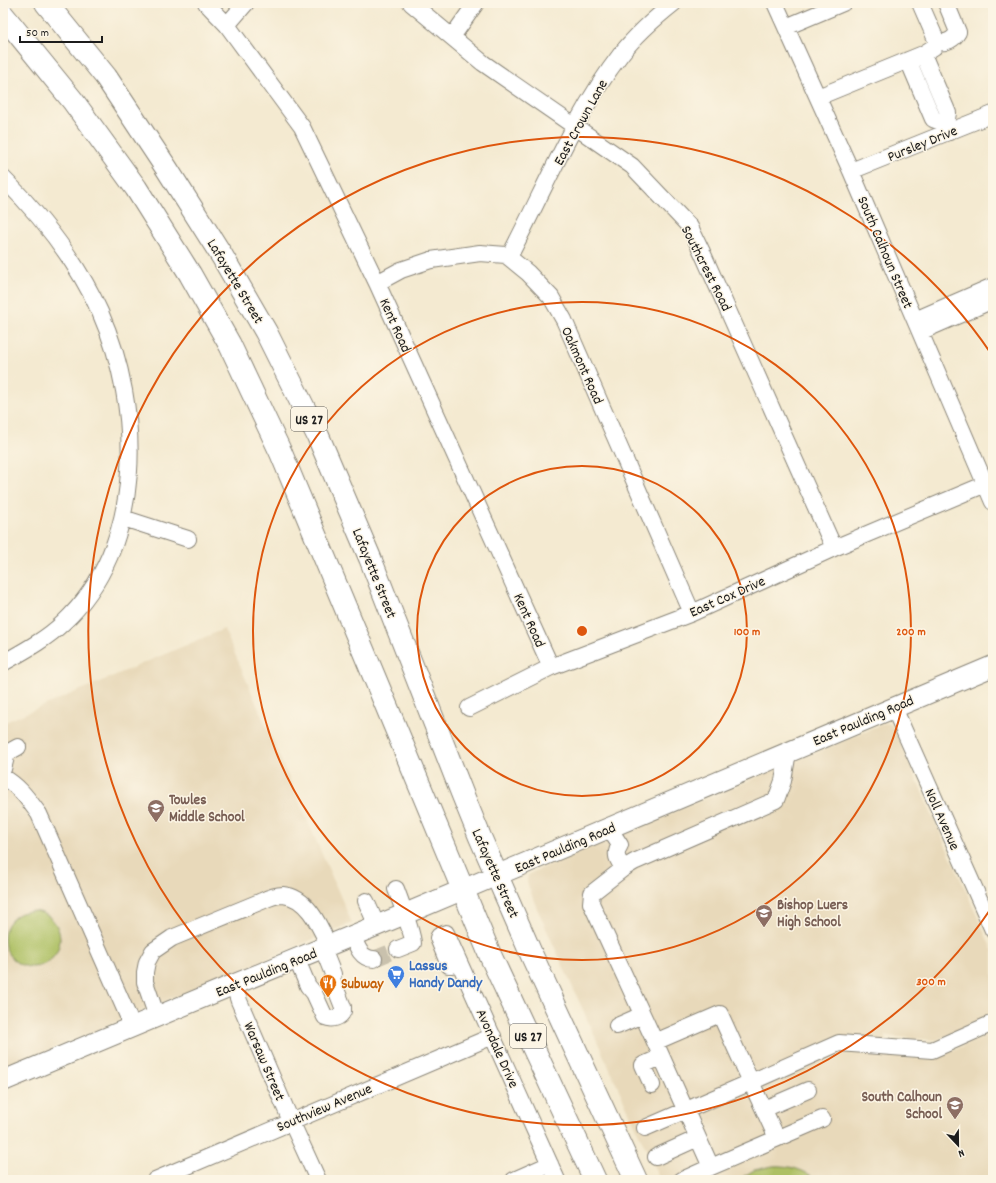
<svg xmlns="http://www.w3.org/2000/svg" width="996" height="1183" font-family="Dekko,sans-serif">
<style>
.built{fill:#e8d9ba}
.green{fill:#adc064;stroke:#646e40}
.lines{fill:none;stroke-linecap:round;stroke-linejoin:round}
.minor-tunnel{stroke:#c9c1ad;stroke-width:16;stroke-dasharray:16 8;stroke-linecap:butt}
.minor-casing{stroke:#888376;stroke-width:18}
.major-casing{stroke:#888376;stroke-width:22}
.highway-casing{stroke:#888376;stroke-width:24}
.minor{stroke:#fff;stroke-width:16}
.major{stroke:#fff;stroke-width:20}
.highway{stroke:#fff;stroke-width:22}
.ring{fill:none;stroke:#de560d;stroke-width:2}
.labels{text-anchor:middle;stroke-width:3;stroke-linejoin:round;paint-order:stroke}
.shield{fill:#fcf5e5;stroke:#5f5d58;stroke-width:1}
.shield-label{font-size:14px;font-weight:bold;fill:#1c1c1c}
.street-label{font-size:15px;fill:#1c1c1c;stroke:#fcf5e5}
.education-label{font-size:15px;font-weight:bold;fill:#785e54;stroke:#fcf5e5;text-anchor:start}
.shop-label{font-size:15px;font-weight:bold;fill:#366cbe;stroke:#fcf5e5;text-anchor:start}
.food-label{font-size:15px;font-weight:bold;fill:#c56008;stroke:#fcf5e5;text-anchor:start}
.centre{fill:#de560d;stroke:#fcf5e5;stroke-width:2}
.ring-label{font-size:12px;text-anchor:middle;font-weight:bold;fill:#de560d;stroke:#fcf5e5;stroke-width:3;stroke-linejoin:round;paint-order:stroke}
</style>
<rect width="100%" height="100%" fill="#fcf5e5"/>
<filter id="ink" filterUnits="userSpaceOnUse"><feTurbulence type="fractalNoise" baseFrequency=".025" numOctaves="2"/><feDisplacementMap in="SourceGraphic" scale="8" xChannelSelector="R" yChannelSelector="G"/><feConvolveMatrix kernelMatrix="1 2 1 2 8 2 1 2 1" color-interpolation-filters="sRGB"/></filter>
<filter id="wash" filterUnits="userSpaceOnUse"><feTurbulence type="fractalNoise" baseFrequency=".012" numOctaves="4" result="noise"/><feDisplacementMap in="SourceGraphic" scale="16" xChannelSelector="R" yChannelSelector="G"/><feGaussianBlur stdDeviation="0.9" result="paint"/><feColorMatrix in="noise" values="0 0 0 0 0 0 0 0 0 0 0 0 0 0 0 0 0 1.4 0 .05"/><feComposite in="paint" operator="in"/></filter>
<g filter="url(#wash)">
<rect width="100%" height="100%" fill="#f4ead1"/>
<path class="built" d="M224,629L352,923L3,1069V723Z
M886,723L890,724L893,727L993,952V1016L936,1040L885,1036L888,1056L930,1060L993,1033V1180H660L535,904L527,882L528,875L535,871Z"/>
<path class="green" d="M4 939a28 28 0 1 1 56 0a28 28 0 1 1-56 0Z
M773,1166C790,1165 804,1170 818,1180H797L782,1177H774L759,1180H738L754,1170Z"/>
</g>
<g filter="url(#ink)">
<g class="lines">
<path class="minor-tunnel" d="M374,959L398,949"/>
<defs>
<path id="minor" d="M206,3L227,25L302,127L377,283L551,667
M411,3L483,63L632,166L690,227L702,252L834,548
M775,3L851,171L993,502
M920,3L937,42
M227,25L246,3
M786,27L843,3
M452,37L476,3
M937,42C946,44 954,39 958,32L946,3
M923,54L948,113L946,124L949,132
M908,60L933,119L946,124
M818,97L923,54L934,47L937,42
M851,171L993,114
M3,178C42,217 77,261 100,312C143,409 146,546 63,623C45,640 24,651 3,663
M509,257C545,189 574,115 621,54C636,35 655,18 674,3
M377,283L401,270L431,260L480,253L506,255L528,273L551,297L564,320L692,613
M915,320L993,286
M920,332L993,300
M123,518L188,539
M469,708L551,667L692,613L834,548L993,481
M894,708L993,930
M788,752L783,781L776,800L634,862L624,868L592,893L591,903L655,1042L720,1014L751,1082L839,1043L932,1050L993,1023
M3,769L7,753L18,747
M3,777C20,787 27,798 39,814L128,1016V1029
M609,828L620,845C614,854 617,860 624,868
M396,889C399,897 414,938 413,943L398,949
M366,901L377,926
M353,936C357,947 361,959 374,959
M297,960L308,986L314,993L325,1017C332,1020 340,1018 343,1011V1007L332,979L333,974L323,949
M459,962L451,965H449L438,938L439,936L446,933L557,1180
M234,985L239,1001L291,1121L318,1180
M157,1017L145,982V972L147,962L153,951L172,938L262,901C268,898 276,895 283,895C308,897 320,927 329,946
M617,1026L642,1015
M655,1042L711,1167L822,1119
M652,1085L643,1065L661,1057
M764,1109L808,1090
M645,1128L751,1082L777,1138
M656,1157L698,1138
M155,1180L493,1036
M514,1180L550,1164
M682,1180L711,1167"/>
<path id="major" d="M3,1081L223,989L405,914L993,666"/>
<path id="highway" d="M46,3L106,77L167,169L222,256L266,332L318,436L370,558L462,793L480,837L533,958L636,1180
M3,15L73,101L136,188L190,274L230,345L281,453L491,957L595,1180"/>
</defs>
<use href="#minor" class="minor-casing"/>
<use href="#major" class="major-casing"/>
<use href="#highway" class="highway-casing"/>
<use href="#minor" class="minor"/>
<use href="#major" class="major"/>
<use href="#highway" class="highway"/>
</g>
</g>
<g class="ring">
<circle cx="582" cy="631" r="165"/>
<circle cx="582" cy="631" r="329"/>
<path d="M992 907A494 494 0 1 1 992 355"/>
</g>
<defs>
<symbol id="school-pin" viewBox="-11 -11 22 30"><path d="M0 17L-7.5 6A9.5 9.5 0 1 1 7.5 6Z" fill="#8d6e63" stroke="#fcf5e5"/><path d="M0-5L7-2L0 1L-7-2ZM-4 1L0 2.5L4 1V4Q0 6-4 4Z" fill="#fff"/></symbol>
<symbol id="supermarket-pin" viewBox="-11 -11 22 30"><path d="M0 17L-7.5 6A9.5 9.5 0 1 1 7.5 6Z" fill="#3f7fe0" stroke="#fcf5e5"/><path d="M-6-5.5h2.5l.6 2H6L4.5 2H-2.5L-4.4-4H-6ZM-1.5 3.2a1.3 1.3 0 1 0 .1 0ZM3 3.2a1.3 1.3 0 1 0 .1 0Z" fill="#fff"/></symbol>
<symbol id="restaurant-pin" viewBox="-11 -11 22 30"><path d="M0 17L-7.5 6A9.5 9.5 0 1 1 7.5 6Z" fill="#e8710a" stroke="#fcf5e5"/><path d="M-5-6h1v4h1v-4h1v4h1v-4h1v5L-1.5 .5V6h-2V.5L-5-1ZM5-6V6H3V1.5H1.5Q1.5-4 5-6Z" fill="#fff"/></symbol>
</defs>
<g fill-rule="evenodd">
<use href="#school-pin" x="146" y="798" width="20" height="27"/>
<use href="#school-pin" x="754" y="903" width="20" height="27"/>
<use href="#supermarket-pin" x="386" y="964" width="20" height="27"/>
<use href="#restaurant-pin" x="318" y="973" width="20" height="27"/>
<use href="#school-pin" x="945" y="1095" width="20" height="27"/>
</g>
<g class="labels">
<g class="shield">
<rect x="291" y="407" width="36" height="24" rx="3"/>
<rect x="510" y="1024" width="36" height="24" rx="3"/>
</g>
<g class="shield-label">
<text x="309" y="424">US 27</text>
<text x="528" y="1041">US 27</text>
</g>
<g class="street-label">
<text transform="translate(580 122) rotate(-61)" y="5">East Crown Lane</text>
<text transform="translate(922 143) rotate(-22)" y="5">Pursley Drive</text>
<text transform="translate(886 252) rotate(67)" y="5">South Calhoun Street</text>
<text transform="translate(707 268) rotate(63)" y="5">Southcrest Road</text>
<text transform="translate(236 281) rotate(59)" y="5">Lafayette Street</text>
<text transform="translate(396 325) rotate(66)" y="5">Kent Road</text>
<text transform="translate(583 365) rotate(66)" y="5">Oakmont Road</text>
<text transform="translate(375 573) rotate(68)" y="5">Lafayette Street</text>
<text transform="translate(727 596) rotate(-24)" y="5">East Cox Drive</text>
<text transform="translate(530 620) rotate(66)" y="5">Kent Road</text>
<text transform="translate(863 720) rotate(-23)" y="5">East Paulding Road</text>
<text transform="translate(943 819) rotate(66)" y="5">Noll Avenue</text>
<text transform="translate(565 847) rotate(-23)" y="5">East Paulding Road</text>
<text transform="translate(496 873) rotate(66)" y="5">Lafayette Street</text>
<text transform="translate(266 972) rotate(-22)" y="5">East Paulding Road</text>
<text transform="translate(498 1048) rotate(66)" y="5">Avondale Drive</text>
<text transform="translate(265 1061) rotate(67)" y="5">Warsaw Street</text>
<text transform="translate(324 1107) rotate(-23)" y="5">Southview Avenue</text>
</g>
<g class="education-label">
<text x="169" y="804">Towles<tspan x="169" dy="17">Middle School</tspan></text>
<text x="777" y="909">Bishop Luers<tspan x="777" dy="17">High School</tspan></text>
<text x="942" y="1101" text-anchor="end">South Calhoun<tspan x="942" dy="17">School</tspan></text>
</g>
<g class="shop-label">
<text x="409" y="970">Lassus<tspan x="409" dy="17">Handy Dandy</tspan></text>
</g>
<g class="food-label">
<text x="341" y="988">Subway</text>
</g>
</g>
<circle cx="582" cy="631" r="6" class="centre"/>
<g class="ring-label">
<text x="747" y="635">100 m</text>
<text x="911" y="635">200 m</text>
<text x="931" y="985">300 m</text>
</g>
<rect width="996" height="1183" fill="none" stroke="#fcf5e5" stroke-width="16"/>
<g transform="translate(958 1145) rotate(158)" stroke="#fcf5e5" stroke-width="3" paint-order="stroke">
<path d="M0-3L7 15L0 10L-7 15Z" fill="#1c1c1c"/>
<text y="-6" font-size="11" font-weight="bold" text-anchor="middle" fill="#1c1c1c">N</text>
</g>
<path d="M20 36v6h82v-6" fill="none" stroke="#1c1c1c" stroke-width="2"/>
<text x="26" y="36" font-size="12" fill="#1c1c1c" stroke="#fcf5e5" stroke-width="3" paint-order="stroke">50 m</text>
</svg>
